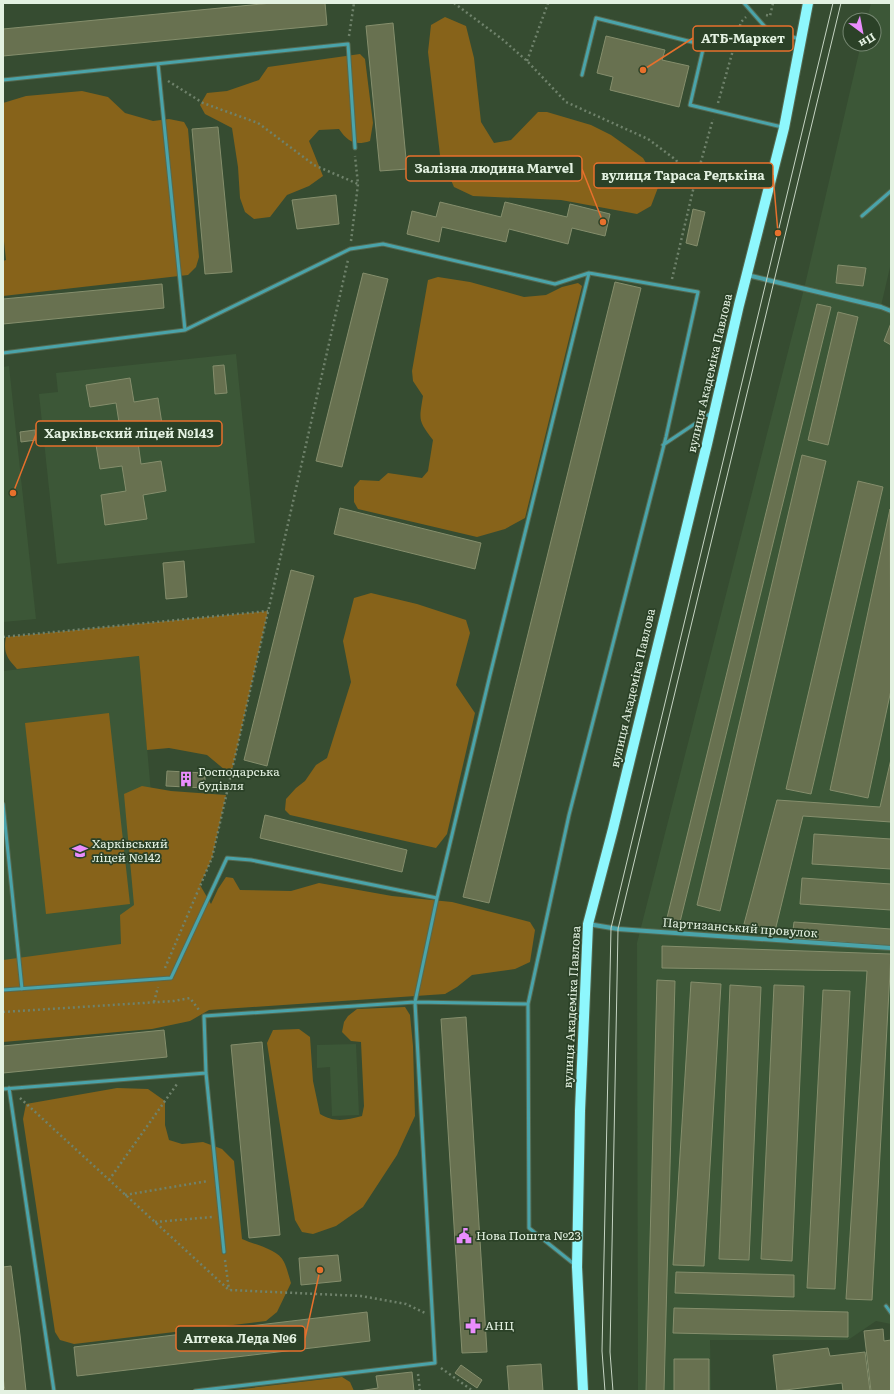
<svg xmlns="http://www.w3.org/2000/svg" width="894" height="1394" font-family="Literata,serif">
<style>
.built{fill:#3c5737}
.green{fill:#87631a}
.building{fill:#687150;stroke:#858e6c}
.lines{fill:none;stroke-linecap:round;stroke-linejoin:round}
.service-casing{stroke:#556a51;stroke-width:5}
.minor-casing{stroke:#556a51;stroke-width:6}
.primary-casing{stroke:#556a51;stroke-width:12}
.path{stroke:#6f826b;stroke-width:2.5;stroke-dasharray:2 3;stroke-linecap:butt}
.service{stroke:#4aa4aa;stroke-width:3}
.minor{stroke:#4aa4aa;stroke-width:4}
.primary{stroke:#8ef7fd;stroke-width:10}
.tram{stroke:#c5d4c2;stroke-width:1}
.labels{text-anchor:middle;stroke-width:3.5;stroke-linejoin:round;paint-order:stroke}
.street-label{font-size:12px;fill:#e3f1e1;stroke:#2b4127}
.poi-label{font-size:12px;fill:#e3f1e1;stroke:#2b4127;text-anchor:start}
.leader{fill:none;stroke:#e7702c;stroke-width:1.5}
.callout-dot{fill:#e7702c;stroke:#2b4127;stroke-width:1.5}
.callout{fill:#2b4127;stroke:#e7702c;stroke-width:1.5}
.callout-label{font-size:13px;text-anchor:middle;font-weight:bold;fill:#e3f1e1}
</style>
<rect width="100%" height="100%" fill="#364c31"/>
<path class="built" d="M871,3H891V263L881,306L891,311V1324L876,1321L848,1340H710L711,1391H638L637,943L804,289L861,44H874V20H867Z
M236,354L255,543L57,564L39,394L58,392L56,373Z
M9,366L36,619L3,622V367Z
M139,656L165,953L3,967V671Z
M356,1044L359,1115L332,1116L330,1067L317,1068V1045Z"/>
<path class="green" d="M445,17L466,26L474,58L481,122L494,143L511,140L538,112H547L591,125L611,135L643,158L659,185L651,206L637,214L561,200L473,196L454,187L440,155L428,52L431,25Z
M360,54L365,59L373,123L370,141C355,146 348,142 339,129L319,130L309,141L323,176L309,186L287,195L270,217L254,219L245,212L240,198L238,167L232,128L205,114L200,105L207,93L227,91L259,80L268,67Z
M82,91L108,97L125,113L153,121L169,119L184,122L188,129L199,257L196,267L188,275L3,296V261L6,260L3,232V103L26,96Z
M438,277L470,282L524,297L546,295L562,287L578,283L582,286L525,518L505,529L477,537L358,509L354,502V487L360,480L379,481L388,473L422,478L428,471L433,440C418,420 419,421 423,396L413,381L412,371L428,280Z
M371,593L417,604L466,620L470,633L456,685L475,713L447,834L436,848L290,815L285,810L286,799L296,788L305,781L316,765L327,758L351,682L343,641L354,598Z
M268,611L231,775L207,755L169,748L147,750L139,656L17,669C7,658 3,653 6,637Z
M109,713L130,904L46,914L25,723Z
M142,786L171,791L226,795L212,858L200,885L211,904L218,889L226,877L233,878L240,890L291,891L319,883L392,896L452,902L530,922L535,930L530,962L515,969L472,975L457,987L445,994L209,1010L190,1021L152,1029L3,1042V960L121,944L120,915L134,905L124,794Z
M405,1007L410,1015L413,1046L415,1116L397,1155L363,1207L336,1226L313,1234L302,1232L295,1220L267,1043L273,1030L299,1029L310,1037L313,1081L320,1114C335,1123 346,1120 362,1116L364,1106L361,1042L351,1041L342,1032L344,1022L348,1016L357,1009Z
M117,1088L148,1089L165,1101V1125L169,1140L182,1144L203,1142L222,1149L234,1161L242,1239C255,1245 278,1249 284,1262C287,1268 289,1277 291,1283L277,1312L266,1321L74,1344L60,1340L55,1332L23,1119L26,1104Z
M342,1377L350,1382L354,1391H226Z"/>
<path class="building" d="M272,3H325L327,25L3,56V29Z
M393,23L407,169L380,171L366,26Z
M606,36L665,50L662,60L689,66L679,107L610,90L613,77L597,73Z
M218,127L232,272L205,274L192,129Z
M336,195L339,224L297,229L292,200Z
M440,202L501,217L505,202L567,217L570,204L610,214L605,236L572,228L568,244L509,229L506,242L442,227L439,242L407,234L412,211L436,217Z
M693,209L705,212L697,246L686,243Z
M838,265L866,268L863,286L836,283Z
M363,273L388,279L342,467L316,461Z
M615,282L641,288L489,903L463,897Z
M162,284L164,308L3,324V299Z
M817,304L831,307L679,926L666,922Z
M838,312L858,317L828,445L808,440Z
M891,323V345L884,341Z
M224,365L227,393L215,394L213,366Z
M130,378L134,402L158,398L162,424L136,428L141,464L161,461L166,491L143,495L147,519L105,525L101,495L126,491L122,466L100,469L94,433L120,429L116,403L90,407L86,385Z
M35,430L36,440L21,442L20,432Z
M802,455L826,461L720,911L697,905Z
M858,481L883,487L811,794L786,789Z
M340,508L481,543L475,569L334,534Z
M890,509L891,690L868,798L830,790Z
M184,561L187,597L166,599L163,563Z
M291,570L314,576L267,766L244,760Z
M891,759V822L803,816L775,931L744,924L777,800L880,807Z
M167,771L205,773V788L166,786Z
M265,815L407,850L402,872L260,838Z
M814,834L891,839V869L812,864Z
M802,878L891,884V910L800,904Z
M794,922L891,929V946L792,938Z
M662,946L891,954L872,1300L846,1299L867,971L662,968Z
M657,980L675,981L664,1391H646Z
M691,982L721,984L704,1266L673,1265Z
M730,985L761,987L749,1260L719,1259Z
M774,985L804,986L792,1261L761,1259Z
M823,990L850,991L835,1289L807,1288Z
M466,1017L487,1352L462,1353L441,1019Z
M164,1030L167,1057L3,1073V1046Z
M262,1042L280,1235L249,1238L231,1045Z
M338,1255L341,1281L301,1285L299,1258Z
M11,1266L20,1335L26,1391H5L3,1377V1267Z
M676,1272L794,1275V1297L675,1293Z
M674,1308L848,1312V1337L673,1333Z
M367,1312L370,1341L77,1376L74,1347Z
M883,1329L884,1341L891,1340V1391H871L864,1331Z
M828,1348L830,1356L865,1352L870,1391H843L842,1383L777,1391L773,1355Z
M674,1359H709V1391H674Z
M541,1364L543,1391H509L507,1366Z
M461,1365L482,1380L477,1388L455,1373Z
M412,1372L414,1391H359L378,1388L376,1376Z"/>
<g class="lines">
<defs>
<path id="service" d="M744,3L766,28L799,39
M158,64L185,330
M582,75L596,18L704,45L690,105L782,127
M3,80L348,44L355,148
M862,216L891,191
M3,353L185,330L350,249L383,244L555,284L589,273L698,292L666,437L569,815L528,1004L529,1228L574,1264
M663,445L711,413
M3,804L22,989
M3,990L171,978L227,858L251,860L437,898
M9,1088L54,1391
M3,1089L206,1073
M224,1252L206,1073L204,1016L415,1002L528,1004
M886,1306L891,1313
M195,1391L435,1363L415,1002L437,898L490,675L589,273"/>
<path id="minor" d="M747,275L881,307L891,311
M588,924L618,929L891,948"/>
<path id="primary" d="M583,1391L577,1267L580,1111L588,924L613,829L707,444L739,305L784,128L808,3"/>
</defs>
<use href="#service" class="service-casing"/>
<use href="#minor" class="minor-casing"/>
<use href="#primary" class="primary-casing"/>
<path class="path" d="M454,3L502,39L527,61L566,102L648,139L676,160L693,185
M766,15L770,16L773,3
M349,36L354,3
M527,61L548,3
M168,81L203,103L258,123L314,165L358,184
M718,103L741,22L746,17
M351,241L358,184L355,156
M672,279L694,186L713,119
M3,637L268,611
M165,968L212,858L348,260
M154,1002L158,987
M3,1012L174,1001L190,998L199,1010
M20,1098L229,1290L361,1296L406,1304L425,1313
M109,1180L177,1084
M125,1195L208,1181
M155,1222L212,1217
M225,1260L229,1290
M441,1368L473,1391
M418,1374L420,1391"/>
<use href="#service" class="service"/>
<use href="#minor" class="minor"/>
<use href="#primary" class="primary"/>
<path class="tram" d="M605,1391L602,1351L611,928L833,3
M613,1391L610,1352L618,929L841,3"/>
</g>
<defs>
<symbol id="building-bare" viewBox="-9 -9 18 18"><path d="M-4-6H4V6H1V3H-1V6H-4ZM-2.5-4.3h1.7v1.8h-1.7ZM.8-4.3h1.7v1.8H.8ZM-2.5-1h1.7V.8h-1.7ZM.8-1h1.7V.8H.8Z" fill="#ea8dfd" stroke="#2b4127" stroke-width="2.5" paint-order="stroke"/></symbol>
<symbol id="school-bare" viewBox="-9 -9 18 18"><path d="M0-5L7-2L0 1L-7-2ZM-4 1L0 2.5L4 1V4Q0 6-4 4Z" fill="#ea8dfd" stroke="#2b4127" stroke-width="2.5" paint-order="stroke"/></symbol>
<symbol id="civic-bare" viewBox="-9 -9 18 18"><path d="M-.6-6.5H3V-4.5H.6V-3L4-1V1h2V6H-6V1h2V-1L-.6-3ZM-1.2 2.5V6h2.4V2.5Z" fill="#ea8dfd" stroke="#2b4127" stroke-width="2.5" paint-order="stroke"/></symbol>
<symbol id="pharmacy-bare" viewBox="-9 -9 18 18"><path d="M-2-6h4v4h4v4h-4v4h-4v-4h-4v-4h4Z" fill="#ea8dfd" stroke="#2b4127" stroke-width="2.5" paint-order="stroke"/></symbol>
</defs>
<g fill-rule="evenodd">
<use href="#building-bare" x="175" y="768" width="22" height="22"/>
<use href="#school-bare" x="69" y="840" width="22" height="22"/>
<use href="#civic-bare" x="453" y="1225" width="22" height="22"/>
<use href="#pharmacy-bare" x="462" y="1315" width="22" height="22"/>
</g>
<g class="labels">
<g class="street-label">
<text transform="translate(710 373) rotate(-77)" y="4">вулиця Академіка Павлова</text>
<text transform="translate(633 688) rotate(-77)" y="4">вулиця Академіка Павлова</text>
<text transform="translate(740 928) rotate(4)" y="4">Партизанський провулок</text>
<text transform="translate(572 1007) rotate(-87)" y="4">вулиця Академіка Павлова</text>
</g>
<g class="poi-label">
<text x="198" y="776">Господарська<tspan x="198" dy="14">будівля</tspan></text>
<text x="92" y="848">Харківський<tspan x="92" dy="14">ліцей №142</tspan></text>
<text x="476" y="1240">Нова Пошта №23</text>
<text x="485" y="1330">АНЦ</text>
</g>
</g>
<path class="leader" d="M643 70L693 38M603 222L582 169M778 233L773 175M13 493L36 434M320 1270L305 1338"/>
<g class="callout-dot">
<circle cx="643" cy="70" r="4"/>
<circle cx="603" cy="222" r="4"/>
<circle cx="778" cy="233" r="4"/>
<circle cx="13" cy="493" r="4"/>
<circle cx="320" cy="1270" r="4"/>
</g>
<g class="callout">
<rect x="693" y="26" width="100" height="25" rx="4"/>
<rect x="406" y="156" width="176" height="25" rx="4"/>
<rect x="594" y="163" width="179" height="25" rx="4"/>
<rect x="36" y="421" width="186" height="25" rx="4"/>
<rect x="176" y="1326" width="129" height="25" rx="4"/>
</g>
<g class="callout-label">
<text x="743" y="43">АТБ-Маркет</text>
<text x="494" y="173">Залізна людина Marvel</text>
<text x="683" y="180">вулиця Тараса Редькіна</text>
<text x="129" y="438">Харківьский ліцей №143</text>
<text x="240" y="1343">Аптека Леда №6</text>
</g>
<rect width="894" height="1394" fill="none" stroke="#e3f1e1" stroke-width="8"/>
<g transform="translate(862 32) rotate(148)"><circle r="19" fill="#2b4127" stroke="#758771"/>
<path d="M0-3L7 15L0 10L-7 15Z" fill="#ea8dfd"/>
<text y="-6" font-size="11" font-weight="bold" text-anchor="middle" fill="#e3f1e1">Пн</text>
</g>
</svg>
